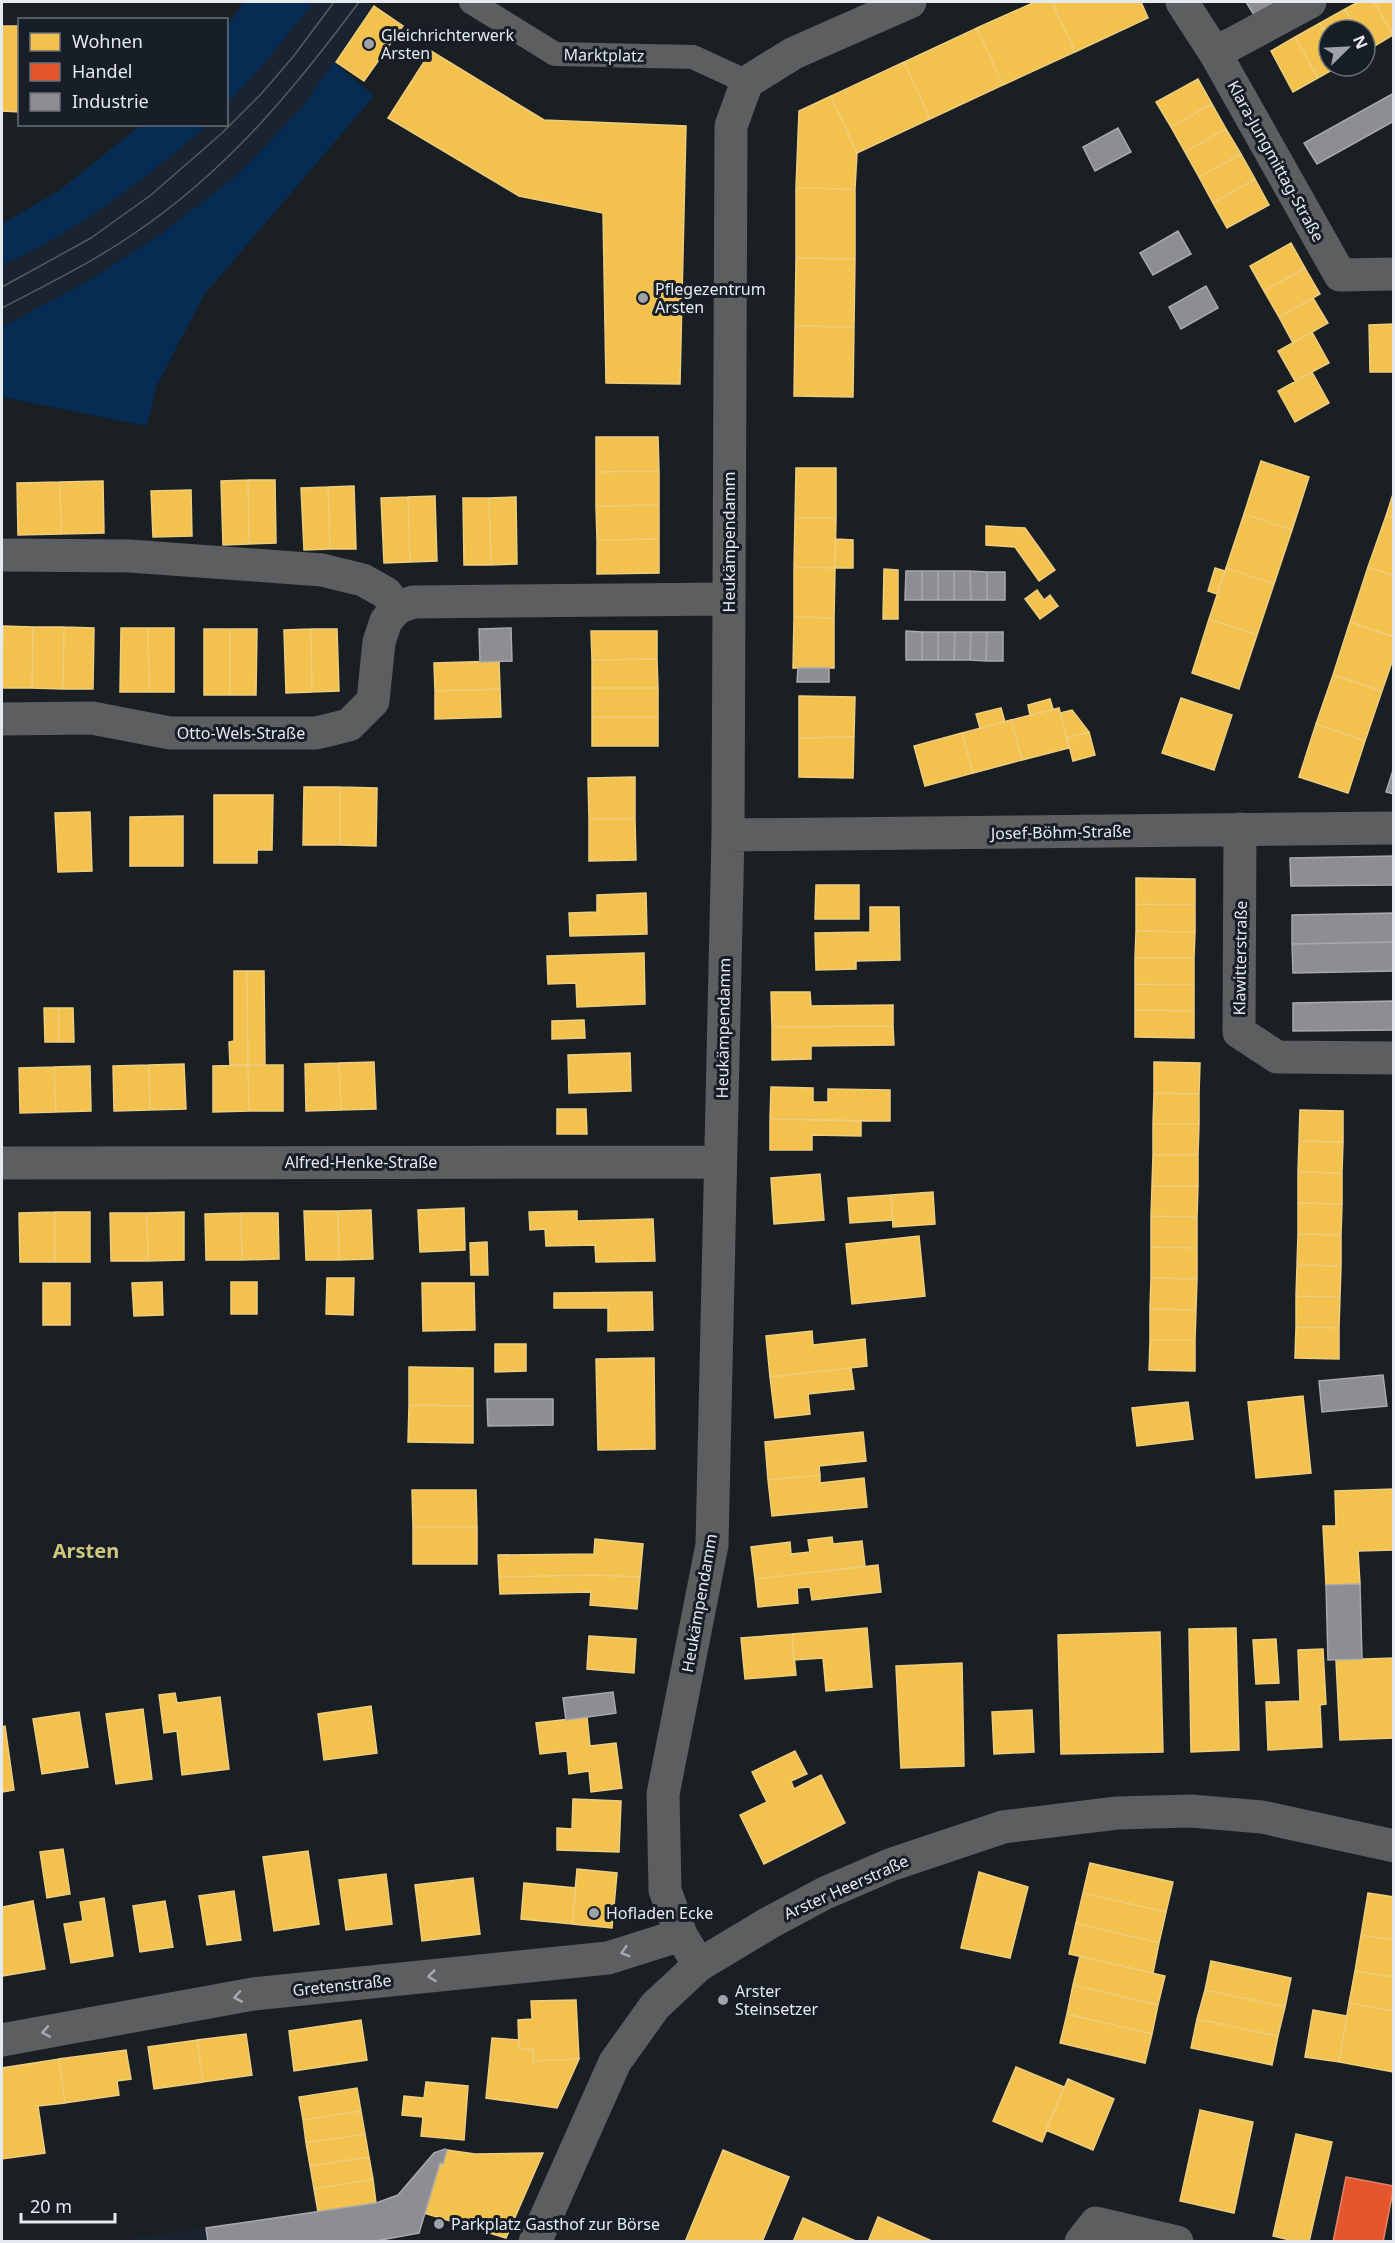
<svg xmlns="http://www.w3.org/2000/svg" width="1395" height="2243" font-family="'Noto Sans',sans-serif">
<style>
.built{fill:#1a2431}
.green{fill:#062c54}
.homes{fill:#f2c14e;stroke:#eecd7f;stroke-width:1.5}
.shops{fill:#e4572e;stroke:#e48368;stroke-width:1.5}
.industry{fill:#8d8d92;stroke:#a7a9ae;stroke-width:1.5}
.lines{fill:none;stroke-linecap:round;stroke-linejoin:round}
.pedestrian{stroke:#5c5e60;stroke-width:24}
.minor{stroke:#5c5e60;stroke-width:33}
.tertiary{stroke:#5c5e60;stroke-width:33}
.tram{stroke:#585a5e;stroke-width:1.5}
.oneway{stroke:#a7abaf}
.poi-dot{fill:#9ea3a9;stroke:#171e27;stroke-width:2}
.labels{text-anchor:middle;stroke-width:6;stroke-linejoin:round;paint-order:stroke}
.poi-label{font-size:16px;fill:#e5eaf0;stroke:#171e27;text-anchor:start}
.street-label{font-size:16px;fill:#e5eaf0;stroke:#171e27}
.quarter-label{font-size:20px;font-weight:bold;fill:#cec87a;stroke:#171e27}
</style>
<rect width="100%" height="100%" fill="#1a1f24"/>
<path class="built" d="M314,2H367L373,6L301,109L235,177L161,234L87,282L2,327V265L18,258L94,213L147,175L207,125L226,124L227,104L260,68Z
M206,2228L208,2241H117Z"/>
<path class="green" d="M244,2H314L260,68L227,104V26Z
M334,62L374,96L204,295L157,385L147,426L2,397V327L87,282L161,234L235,177L301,109Z
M141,125H207C195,137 181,147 168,158C119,199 60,239 2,265V224L60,190Z"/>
<path class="homes" d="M1035,2H1052L1075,52L1003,85L977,28Z
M1052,2H1141L1148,18L1075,52Z
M1358,2H1374L1393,35L1368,50L1365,45V30H1357L1345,9Z
M1374,2H1394V35H1393Z
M374,6L403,26L364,81L336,62Z
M1345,9L1357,30H1329V39L1320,23Z
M1320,23L1329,39V66H1339L1318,78L1295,37Z
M2,26H20V112L2,111Z
M977,28L1003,85L930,119L904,62Z
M1295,37L1318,78L1293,92L1271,51Z
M431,51L544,120L686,126L680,384L606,383L603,213L519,196L388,118Z
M904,62L930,119L857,153L831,96Z
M1198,79L1212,104L1171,127L1156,102Z
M831,96L857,153L855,189L796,188L799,111Z
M1212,104L1226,129L1185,152L1171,127Z
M1226,129L1241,154L1199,177L1185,152Z
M1241,154L1255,179L1213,203L1199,177Z
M1255,179L1269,205L1227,228L1213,203Z
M796,188L855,189V259L796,258Z
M1291,243L1305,268L1264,291L1250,266Z
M796,258L855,259L854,327L795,326Z
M1305,268L1320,294L1279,317L1264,291Z
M1313,298L1328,323L1293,343L1279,317Z
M1394,324V372H1370L1369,325Z
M795,326L854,327L853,397L794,396Z
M1312,332L1329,363L1295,381L1278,351Z
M1312,372L1329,403L1295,422L1278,391Z
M596,437H658L659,471L596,472Z
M1261,461L1309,477L1292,530L1244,514Z
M796,468H836V518H795Z
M659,471V505L596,506V472Z
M248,480H275L276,543L249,544Z
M248,480L249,544L223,545L221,481Z
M103,481L104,533L61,534L60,482Z
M60,482L61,534L18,535L17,483Z
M354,486L356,549H330L328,487Z
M328,487L330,549L304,550L301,488Z
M191,490L192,536L153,537L151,491Z
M1394,491V518L1386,516Z
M435,496L437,561L410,562L408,497Z
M408,497L410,562L384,563L381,498Z
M516,497L517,564L491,565L489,498Z
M463,498H489L491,565H464Z
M659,505V539L597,540L596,506Z
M1244,514L1292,530L1274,584L1226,568Z
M1386,516L1394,518V576L1368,567Z
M795,518H836L835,568L794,567Z
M986,526L1025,528L1055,570L1039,581L1015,547L986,545Z
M659,539V573L597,574V540Z
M836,539L853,540V568H835Z
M794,567L835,568L834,618L794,617Z
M1368,567L1394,576V637L1350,622Z
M1215,568L1225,571L1217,594L1208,591Z
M1226,568L1274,584L1257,635L1209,619Z
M884,569L898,570V619H883Z
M1037,590L1044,600L1050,595L1058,606L1040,619L1025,599Z
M794,617L834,618V668H793Z
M1209,619L1257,635L1239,689L1192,673Z
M1350,622L1394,637V656L1382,691L1333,675Z
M3,626L33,627L32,688H2Z
M33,627H64L63,689L32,688Z
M64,627L94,628L93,689H63Z
M121,628H148L149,692H120Z
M148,628H174V692H149Z
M204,629H230V695H204Z
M230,629H257L256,695H230Z
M311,629H337L339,691L312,692Z
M311,629L312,692L286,693L284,630Z
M591,631H657V659L592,660Z
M657,659L658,688H592V660Z
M499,661L500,689L435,691L434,663Z
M1333,675L1382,691L1365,741L1316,724Z
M592,688H658V717H592Z
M500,689L501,717L435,719V691Z
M799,696L855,697L854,737L799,738Z
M1181,698L1232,715L1214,770L1162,753Z
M1050,699L1053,709L1030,715L1028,705Z
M1001,708L1005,722L980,728L976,714Z
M1059,708L1069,748L1022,760L1011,720Z
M1072,710L1089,732L1067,738L1060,713Z
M592,717H658V746H592Z
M1011,720L1022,760L973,773L962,733Z
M1316,724L1365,741L1348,793L1299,777Z
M1089,732L1095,755L1073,761L1067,738Z
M962,733L973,773L925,786L914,746Z
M854,737L853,778L799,777V738Z
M635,777V819H589L588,778Z
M304,787H340V845H303Z
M340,787L377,788L376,846L340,845Z
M214,795H273L272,850H257V863H214Z
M90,812L92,871L58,872L55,813Z
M183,816V866H130V817Z
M589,819H635L636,860L589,861Z
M1136,878L1195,879V905L1136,904Z
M816,885H859V919H815Z
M646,893L647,934L570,936L569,913L597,912V895Z
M1136,904L1195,905V932L1136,931Z
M870,907H899L900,960L856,961V969L816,970L815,933L870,932Z
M1136,931L1195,932L1194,958H1135Z
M644,953L645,1004L577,1007L576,983L548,984L547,956Z
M1135,958H1194V985L1135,984Z
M234,971H247L248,1065H230L229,1042L234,1041Z
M247,971H264L265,1065H248Z
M1135,984L1194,985V1011L1135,1010Z
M771,992H810L811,1006L893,1005V1026L772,1027Z
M44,1008H59V1042H45Z
M59,1008H73L74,1042H59Z
M1135,1010L1194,1011V1038L1135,1037Z
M584,1020L585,1038L552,1039V1021Z
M893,1026L894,1045L811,1046V1059L772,1060V1027Z
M630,1053L631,1091L569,1093L568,1055Z
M374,1062L376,1109L341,1110L339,1063Z
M1154,1062L1200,1063L1199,1094L1154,1093Z
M339,1063L341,1110L306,1111L305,1064Z
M184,1064L186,1109L150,1110L149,1065Z
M149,1065L150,1110L114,1111L113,1066Z
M248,1065H283V1111H249Z
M248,1065L249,1111L213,1112V1066Z
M90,1066L91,1111L56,1112L54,1067Z
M54,1067L56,1112L20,1113L19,1068Z
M771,1087L813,1088V1102H828V1089L890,1090V1121L770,1119Z
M1154,1093L1199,1094V1124H1153Z
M557,1109H586L587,1134H557Z
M1300,1110L1343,1111V1142L1299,1141Z
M770,1119L861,1121V1136L812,1135V1150H770Z
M1153,1124H1199L1198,1155H1153Z
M1299,1141L1343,1142L1342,1173L1298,1172Z
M1153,1155H1198V1186H1152Z
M1298,1172L1342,1173V1204L1298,1203Z
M820,1174L824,1220L774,1224L771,1178Z
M1152,1186H1198L1197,1217L1151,1216Z
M933,1192L935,1224L893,1227L891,1195Z
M891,1195L893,1220L850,1223L848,1198Z
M1298,1203L1342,1204L1341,1235L1298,1234Z
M464,1208L465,1250L420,1252L418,1210Z
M371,1210L373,1259L339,1260L338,1211Z
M304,1211H338L339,1260H306Z
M577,1211V1221L653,1219L655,1261L596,1262L595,1245L546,1246L545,1229L530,1230L529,1212Z
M55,1212H90V1262H55Z
M55,1212V1262H20L19,1213Z
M184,1212V1260L148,1261L147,1213Z
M110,1213H147L148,1261H111Z
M241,1213H278L279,1259L242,1260Z
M241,1213L242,1260H206L205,1214Z
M1151,1216L1197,1217V1248L1151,1247Z
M1298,1234L1341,1235V1266L1297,1265Z
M919,1236L925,1296L852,1304L846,1244Z
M487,1242L488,1275H471L470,1243Z
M1151,1247L1197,1248V1279L1151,1278Z
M1297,1265L1341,1266L1340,1297L1296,1296Z
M327,1278H354L353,1315L326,1314Z
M1151,1278L1197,1279L1196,1310L1150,1309Z
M162,1282L163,1315L134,1316L132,1283Z
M231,1282H257V1314H231Z
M43,1283H70V1325H43Z
M422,1283H474L475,1330L423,1331Z
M652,1292L653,1330L608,1331V1308H554V1293Z
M1296,1296L1340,1297L1339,1328L1296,1327Z
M1150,1309L1196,1310L1195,1340H1150Z
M1296,1327L1339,1328V1359L1295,1358Z
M812,1331L813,1345L865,1339L867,1366L770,1377L766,1336Z
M1150,1340H1195V1371L1149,1370Z
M495,1344H526V1371L495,1372Z
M654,1358L655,1449L598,1450L596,1359Z
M409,1367L473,1368V1406L409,1405Z
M851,1368L854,1389L808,1394L810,1414L775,1418L770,1377Z
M1303,1396L1311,1473L1256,1478L1248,1402Z
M1188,1402L1193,1439L1137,1446L1132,1408Z
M409,1405L473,1406V1443L408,1442Z
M863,1432L866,1461L819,1466L820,1475L768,1480L765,1442Z
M820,1475V1483L864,1478L867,1507L772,1516L768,1480Z
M1394,1489V1550L1358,1551L1360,1584L1326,1585L1323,1526H1336L1335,1491Z
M412,1490H476L477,1527H413Z
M413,1527H477V1564H413Z
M832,1537L833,1544L862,1541L865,1566L755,1579L751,1547L790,1542L791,1554L810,1552L808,1540Z
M595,1539L643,1544L640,1577L594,1575L499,1577L498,1555L594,1554Z
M878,1565L881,1592L812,1600L810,1587L797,1588L798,1603L758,1607L755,1579Z
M594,1575L640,1577L637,1609L590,1605L591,1592L500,1594L499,1577Z
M867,1628L872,1687L826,1691L823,1658L794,1660L792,1634Z
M1236,1628L1239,1750L1191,1752L1189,1629Z
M1160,1632L1163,1752L1061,1754L1058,1635Z
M792,1634L796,1675L745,1679L741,1638Z
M589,1636L636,1639L634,1673L587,1669Z
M1276,1639L1279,1683L1256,1684L1253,1640Z
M1323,1649L1326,1704L1320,1705L1322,1747L1268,1750L1266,1702L1300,1701L1298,1650Z
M1394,1658V1738L1340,1740L1336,1660Z
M962,1663L964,1766L901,1768L896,1666Z
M175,1693L177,1703L220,1697L229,1769L182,1775L177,1731L164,1733L159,1695Z
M371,1706L377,1753L324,1760L318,1714Z
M143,1709L152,1779L116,1784L106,1714Z
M1032,1710L1034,1752L994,1754L992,1712Z
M79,1712L88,1767L42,1774L33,1719Z
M587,1717L590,1746L616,1743L622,1788L591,1792L589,1771L569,1774L567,1751L540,1754L536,1723Z
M5,1726L14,1790L2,1792V1727Z
M795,1751L807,1774L791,1781L794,1789L821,1775L845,1823L764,1864L740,1815L767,1802L752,1772Z
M573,1799L621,1801L619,1852L557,1850V1828L572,1829Z
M63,1849L70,1894L47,1898L40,1852Z
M308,1851L319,1924L274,1931L263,1857Z
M1090,1863L1173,1882L1166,1912L1083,1893Z
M577,1869L617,1873L612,1928L572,1924Z
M979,1872L1028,1887L1010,1958L961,1948Z
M386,1874L392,1924L346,1930L339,1880Z
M473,1878L480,1934L422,1941L415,1885Z
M524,1883L576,1888L572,1924L521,1919Z
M234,1891L241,1940L207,1945L199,1896Z
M1083,1893L1166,1912L1159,1943L1076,1923Z
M1368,1893L1394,1897V1940L1361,1935Z
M104,1898L113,1956L71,1963L64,1924L83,1921L80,1902Z
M33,1901L45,1969L2,1976V1907Z
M165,1901L173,1947L140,1952L133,1906Z
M1076,1923L1159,1943L1153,1973L1069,1954Z
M1361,1935L1394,1940V1977L1355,1971Z
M1080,1956L1165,1976L1158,2005L1073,1985Z
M1211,1961L1291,1978L1285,2007L1205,1990Z
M1355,1971L1394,1977V2011L1349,2003Z
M1073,1985L1158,2005L1152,2034L1067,2014Z
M1205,1990L1285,2007L1278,2036L1197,2019Z
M576,2000L579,2059L533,2061V2049H519L518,2020L532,2019L531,2001Z
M1349,2003L1394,2011V2072L1339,2062Z
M1313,2010L1347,2016L1339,2062L1305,2057Z
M1067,2014L1152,2034L1145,2063L1060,2043Z
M1197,2019L1278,2036L1272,2065L1191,2048Z
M361,2020L367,2060L294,2071L289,2031Z
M246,2034L252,2075L203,2082L197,2040Z
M492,2038L519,2040V2049H533V2061L579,2059L557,2108L486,2098Z
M197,2040L203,2082L154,2089L148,2047Z
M126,2050L131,2079L117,2081L119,2095L65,2103L59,2059Z
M59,2059L65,2103L38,2106L45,2153L2,2159V2068Z
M1016,2067L1064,2087L1042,2142L993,2121Z
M1068,2079L1114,2099L1093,2150L1046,2130Z
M426,2082L468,2086L464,2140L421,2136L423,2117L402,2115L404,2096L424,2098Z
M357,2088L361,2111L303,2120L299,2097Z
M1200,2110L1253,2122L1234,2213L1180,2201Z
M361,2111L365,2134L306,2143L303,2120Z
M365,2134L369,2157L310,2166L306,2143Z
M1296,2134L1332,2142L1309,2242H1298L1273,2236Z
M447,2150L475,2154L543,2153L506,2238L424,2213L440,2163L443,2164Z
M723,2150L789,2177L762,2242H685Z
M369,2157L373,2179L314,2189L310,2166Z
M373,2179L376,2203L318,2212L314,2189Z
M878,2217L934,2242H868Z
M803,2218L858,2242H793Z"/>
<path class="shops" d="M1346,2177L1394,2186L1383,2242H1333Z"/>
<path class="industry" d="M1246,2H1278L1254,15Z
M1394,93V121L1317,164L1304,143Z
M1118,128L1131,152L1095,171L1083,147Z
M1178,231L1191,254L1153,275L1140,253Z
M1206,286L1218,308L1181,329L1169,307Z
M906,571H922V600H905Z
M922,571H938V600H922Z
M938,571H954V600H938Z
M954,571H970L971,600H954Z
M970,571L987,572V600H971Z
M987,572H1005V600H987Z
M511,628L512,661L480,662L479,629Z
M906,631L922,632V660H906Z
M922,632H938V660H922Z
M938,632H955L954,660H938Z
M955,632H971L970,660H954Z
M971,632H987L986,661L970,660Z
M987,632H1003V661H986Z
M798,668H829V682H797Z
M1394,767V794L1386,792Z
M1394,856V885L1291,886L1290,858Z
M1394,913V942L1292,944V915Z
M1394,942V971L1293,973L1292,944Z
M1394,1001V1030L1293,1031V1003Z
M1383,1375L1387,1406L1322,1412L1319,1381Z
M487,1399H553V1425L488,1426Z
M1360,1584L1362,1659L1328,1660L1326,1585Z
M613,1692L616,1713L566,1720L563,1698Z
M445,2149L447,2150L443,2164L440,2163L419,2233L370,2242H208L206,2228L376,2203L398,2195L434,2153Z"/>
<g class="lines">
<path class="pedestrian" d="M471,2L555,54L693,57L747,82"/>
<path class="minor" d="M1182,2L1215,53L1340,275L1394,274
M1215,53L1310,2
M2,555L130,556L322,570L363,580L386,593L397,608
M2,719L92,718L170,733H316L349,725L373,701L379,642L386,621L397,608L413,602L728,599
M1240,829L1239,1032L1277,1057L1394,1058
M728,835L1394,828
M2,1163L720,1162
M699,1965L681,1935L665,1890L663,1794L712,1545L728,835L731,126L747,82L794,53L910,2
M2,2040L253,1994L608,1958L681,1935
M1081,2242L1096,2223L1177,2242"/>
<path class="tertiary" d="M535,2242L615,2062L655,2006L699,1965L769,1923L825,1893L890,1865L1003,1827L1117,1813L1191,1811L1262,1817L1394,1846"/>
<path class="tram" d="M2,287L91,238L151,195L222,133L261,94L293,57L334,2
M2,308C46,285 91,263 132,235C226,172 293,91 359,2"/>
</g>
<defs><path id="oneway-chevron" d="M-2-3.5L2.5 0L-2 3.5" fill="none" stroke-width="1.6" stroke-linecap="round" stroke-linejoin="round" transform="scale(1.5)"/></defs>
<g class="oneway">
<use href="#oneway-chevron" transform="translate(625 1952) rotate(163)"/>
<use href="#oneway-chevron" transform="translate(432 1976) rotate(174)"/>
<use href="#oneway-chevron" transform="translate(238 1997) rotate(170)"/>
<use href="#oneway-chevron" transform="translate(46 2032) rotate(170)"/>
</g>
<g class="poi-dot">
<circle cx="369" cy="44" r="6"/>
<circle cx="643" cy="298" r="6"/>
<circle cx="594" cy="1913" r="6"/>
<circle cx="723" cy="2000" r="6"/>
<circle cx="439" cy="2224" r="6"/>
</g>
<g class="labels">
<g class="poi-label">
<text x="381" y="41">Gleichrichterwerk<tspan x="381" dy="18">Arsten</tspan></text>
<text x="655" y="295">Pflegezentrum<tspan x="655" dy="18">Arsten</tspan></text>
<text x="606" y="1919">Hofladen Ecke</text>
<text x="735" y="1997">Arster<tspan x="735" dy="18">Steinsetzer</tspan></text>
<text x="451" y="2230">Parkplatz Gasthof zur Börse</text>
</g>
<g class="street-label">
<text transform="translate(604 55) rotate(1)" y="6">Marktplatz</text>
<text transform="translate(1276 161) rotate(61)" y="6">Klara-Jungmittag-Straße</text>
<text transform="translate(729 542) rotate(-90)" y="6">Heukämpendamm</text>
<text x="241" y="739">Otto-Wels-Straße</text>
<text transform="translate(1061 832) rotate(-1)" y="6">Josef-Böhm-Straße</text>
<text transform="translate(1240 958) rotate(-89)" y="6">Klawitterstraße</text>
<text transform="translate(723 1028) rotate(-89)" y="6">Heukämpendamm</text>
<text x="361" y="1168">Alfred-Henke-Straße</text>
<text transform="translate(699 1603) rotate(-80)" y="6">Heukämpendamm</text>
<text transform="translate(846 1887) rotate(-24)" y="6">Arster Heerstraße</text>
<text transform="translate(342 1985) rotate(-6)" y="6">Gretenstraße</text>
</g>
<g class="quarter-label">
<text x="86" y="1558">Arsten</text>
</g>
</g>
<rect width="1395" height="2243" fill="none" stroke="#e5eaf0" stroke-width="6"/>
<rect x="18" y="18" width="210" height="108" fill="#171e27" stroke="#697077" stroke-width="1.5"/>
<rect x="30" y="33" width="30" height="18" fill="#f2c14e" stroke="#697077" stroke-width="1.5"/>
<text x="72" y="48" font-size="18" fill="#e5eaf0">Wohnen</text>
<rect x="30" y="63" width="30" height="18" fill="#e4572e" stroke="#697077" stroke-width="1.5"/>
<text x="72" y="78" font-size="18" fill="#e5eaf0">Handel</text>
<rect x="30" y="93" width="30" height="18" fill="#8d8d92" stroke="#697077" stroke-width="1.5"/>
<text x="72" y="108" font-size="18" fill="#e5eaf0">Industrie</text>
<g transform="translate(1347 48) rotate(66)"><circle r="28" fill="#171e27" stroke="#697077" stroke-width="1.5"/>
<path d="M0-4.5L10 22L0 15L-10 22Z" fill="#9ea3a9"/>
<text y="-9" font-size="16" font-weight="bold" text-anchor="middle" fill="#e5eaf0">N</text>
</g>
<path d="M21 2213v9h94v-9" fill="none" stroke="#e5eaf0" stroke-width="3"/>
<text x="30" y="2213" font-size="18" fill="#e5eaf0" stroke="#171e27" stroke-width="4.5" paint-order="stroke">20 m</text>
</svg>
